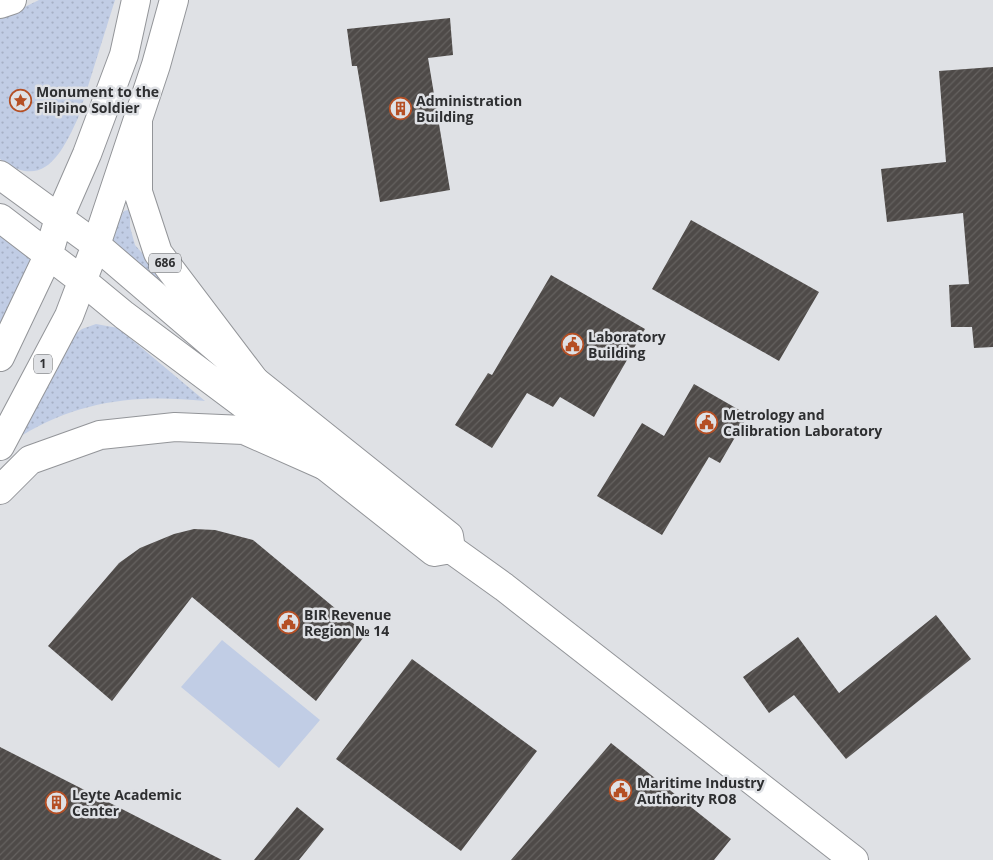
<svg xmlns="http://www.w3.org/2000/svg" width="993" height="860" font-family="'Open Sans',sans-serif">
<style>
.grass{fill:url(#grass-dots)}
.pitch{fill:#c1cde5}
.building{fill:url(#building-hatch)}
.lines{fill:none;stroke-linecap:round;stroke-linejoin:round}
.secondary-casing{stroke:#939599;stroke-width:30}
.primary-casing{stroke:#939599;stroke-width:30}
.highway-casing{stroke:#939599;stroke-width:30}
.secondary{stroke:#fff;stroke-width:28}
.primary{stroke:#fff;stroke-width:28}
.highway{stroke:#fff;stroke-width:28}
.labels{text-anchor:middle;stroke-width:5;stroke-linejoin:round;paint-order:stroke}
.shield{fill:#dfe1e5;stroke:#636467;stroke-width:1}
.shield-label{font-size:12px;font-weight:bold;fill:#2e2f31}
.poi-label{font-size:14px;font-weight:bold;fill:#2e2f31;stroke:#dfe1e5;text-anchor:start}
</style>
<defs>
<pattern id="grass-dots" width="8" height="8" patternUnits="userSpaceOnUse" patternTransform="scale(1.25)"><rect width="8" height="8" fill="#c1cde5"/><path d="M2 2h.1M6 6h.1" fill="none" stroke="#a6b0c5" stroke-width="1.8" stroke-linecap="round"/></pattern>
<pattern id="building-hatch" width="6" height="6" patternUnits="userSpaceOnUse" patternTransform="scale(1.25)"><rect width="6" height="6" fill="#4e4a48"/><path d="M-1 1l2-2M0 6l6-6M5 7l2-2" fill="none" stroke="#656260"/></pattern>
</defs>
<rect width="100%" height="100%" fill="#dfe1e5"/>
<path class="grass" d="M39,0H115L78,118C61,155 43,191 0,159V19Z
M128,210H130V227L135,245L176,292L138,268L107,241L124,211Z
M0,231L31,257L33,267L0,340Z
M96,324L118,328L205,401C138,394 80,400 21,436L69,339L82,329Z"/>
<path class="pitch" d="M222,640L320,720L279,768L181,687Z"/>
<path class="building" d="M450,18L453,55L428,58L450,190L380,202L357,66H352L347,29Z
M993,67V347L974,348L972,327H951L949,285L969,284L963,213L887,222L881,169L946,162L939,71Z
M691,220L819,292L779,361L652,289Z
M551,275L645,329L594,417L560,397L553,407L527,393L492,448L455,425L488,373L492,375Z
M694,384L748,415L720,463L709,457L662,535L597,496L642,423L664,436Z
M194,529L215,530L253,540L366,634L316,701L192,597L112,701L48,646L119,563L140,548L174,534Z
M936,615L971,659L846,759L794,695L769,713L743,677L798,637L839,693Z
M412,659L537,751L461,851L336,759Z
M611,743L731,839L714,860H511Z
M0,747L222,860H0Z
M297,807L324,829L299,860H254Z"/>
<g class="lines">
<defs>
<path id="secondary" d="M96,245L255,381L449,536L451,549L504,587L854,860
M84,282L124,315L315,458L434,552L451,549"/>
<path id="primary" d="M138,121V192L158,253L255,381
M59,218L87,154L124,55L136,0
M96,245L156,65L174,0"/>
<path id="highway" d="M0,4L12,0
M0,175L96,245L69,316L0,446
M0,218L84,282
M0,357L48,256L59,218
M0,490L30,460L100,435L175,427L244,430L323,465"/>
</defs>
<use href="#secondary" class="secondary-casing"/>
<use href="#primary" class="primary-casing"/>
<use href="#highway" class="highway-casing"/>
<use href="#secondary" class="secondary"/>
<use href="#primary" class="primary"/>
<use href="#highway" class="highway"/>
</g>
<defs>
<symbol id="sight-ring" viewBox="-11 -11 22 22"><circle r="9.5" fill="#dfe1e5" stroke="#b54f24" stroke-width="1.5"/><path d="M0-6L1.8-2.2L6-1.7L2.9 1.2L3.7 5.4L0 3.3L-3.7 5.4L-2.9 1.2L-6-1.7L-1.8-2.2Z" fill="#b54f24"/></symbol>
<symbol id="building-ring" viewBox="-11 -11 22 22"><circle r="9.5" fill="#dfe1e5" stroke="#b54f24" stroke-width="1.5"/><path d="M-4-6H4V6H1V3H-1V6H-4ZM-2.5-4.3h1.7v1.8h-1.7ZM.8-4.3h1.7v1.8H.8ZM-2.5-1h1.7V.8h-1.7ZM.8-1h1.7V.8H.8Z" fill="#b54f24"/></symbol>
<symbol id="civic-ring" viewBox="-11 -11 22 22"><circle r="9.5" fill="#dfe1e5" stroke="#b54f24" stroke-width="1.5"/><path d="M-.6-6.5H3V-4.5H.6V-3L4-1V1h2V6H-6V1h2V-1L-.6-3ZM-1.2 2.5V6h2.4V2.5Z" fill="#b54f24"/></symbol>
</defs>
<g fill-rule="evenodd">
<use href="#sight-ring" x="8" y="88" width="25" height="25"/>
<use href="#building-ring" x="388" y="96" width="25" height="25"/>
<use href="#civic-ring" x="560" y="332" width="25" height="25"/>
<use href="#civic-ring" x="694" y="410" width="25" height="25"/>
<use href="#civic-ring" x="276" y="610" width="25" height="25"/>
<use href="#civic-ring" x="608" y="778" width="25" height="25"/>
<use href="#building-ring" x="44" y="790" width="25" height="25"/>
</g>
<g class="labels">
<g class="shield">
<rect x="149" y="253.5" width="32" height="19" rx="4"/>
<rect x="34" y="354.5" width="18" height="19" rx="4"/>
</g>
<g class="shield-label">
<text x="165" y="267">686</text>
<text x="43" y="368">1</text>
</g>
<g class="poi-label">
<text x="36" y="97">Monument to the<tspan x="36" dy="16">Filipino Soldier</tspan></text>
<text x="416" y="106">Administration<tspan x="416" dy="16">Building</tspan></text>
<text x="588" y="342">Laboratory<tspan x="588" dy="16">Building</tspan></text>
<text x="723" y="420">Metrology and<tspan x="723" dy="16">Calibration Laboratory</tspan></text>
<text x="304" y="620">BIR Revenue<tspan x="304" dy="16">Region № 14</tspan></text>
<text x="637" y="788">Maritime Industry<tspan x="637" dy="16">Authority RO8</tspan></text>
<text x="72" y="800">Leyte Academic<tspan x="72" dy="16">Center</tspan></text>
</g>
</g>
</svg>
